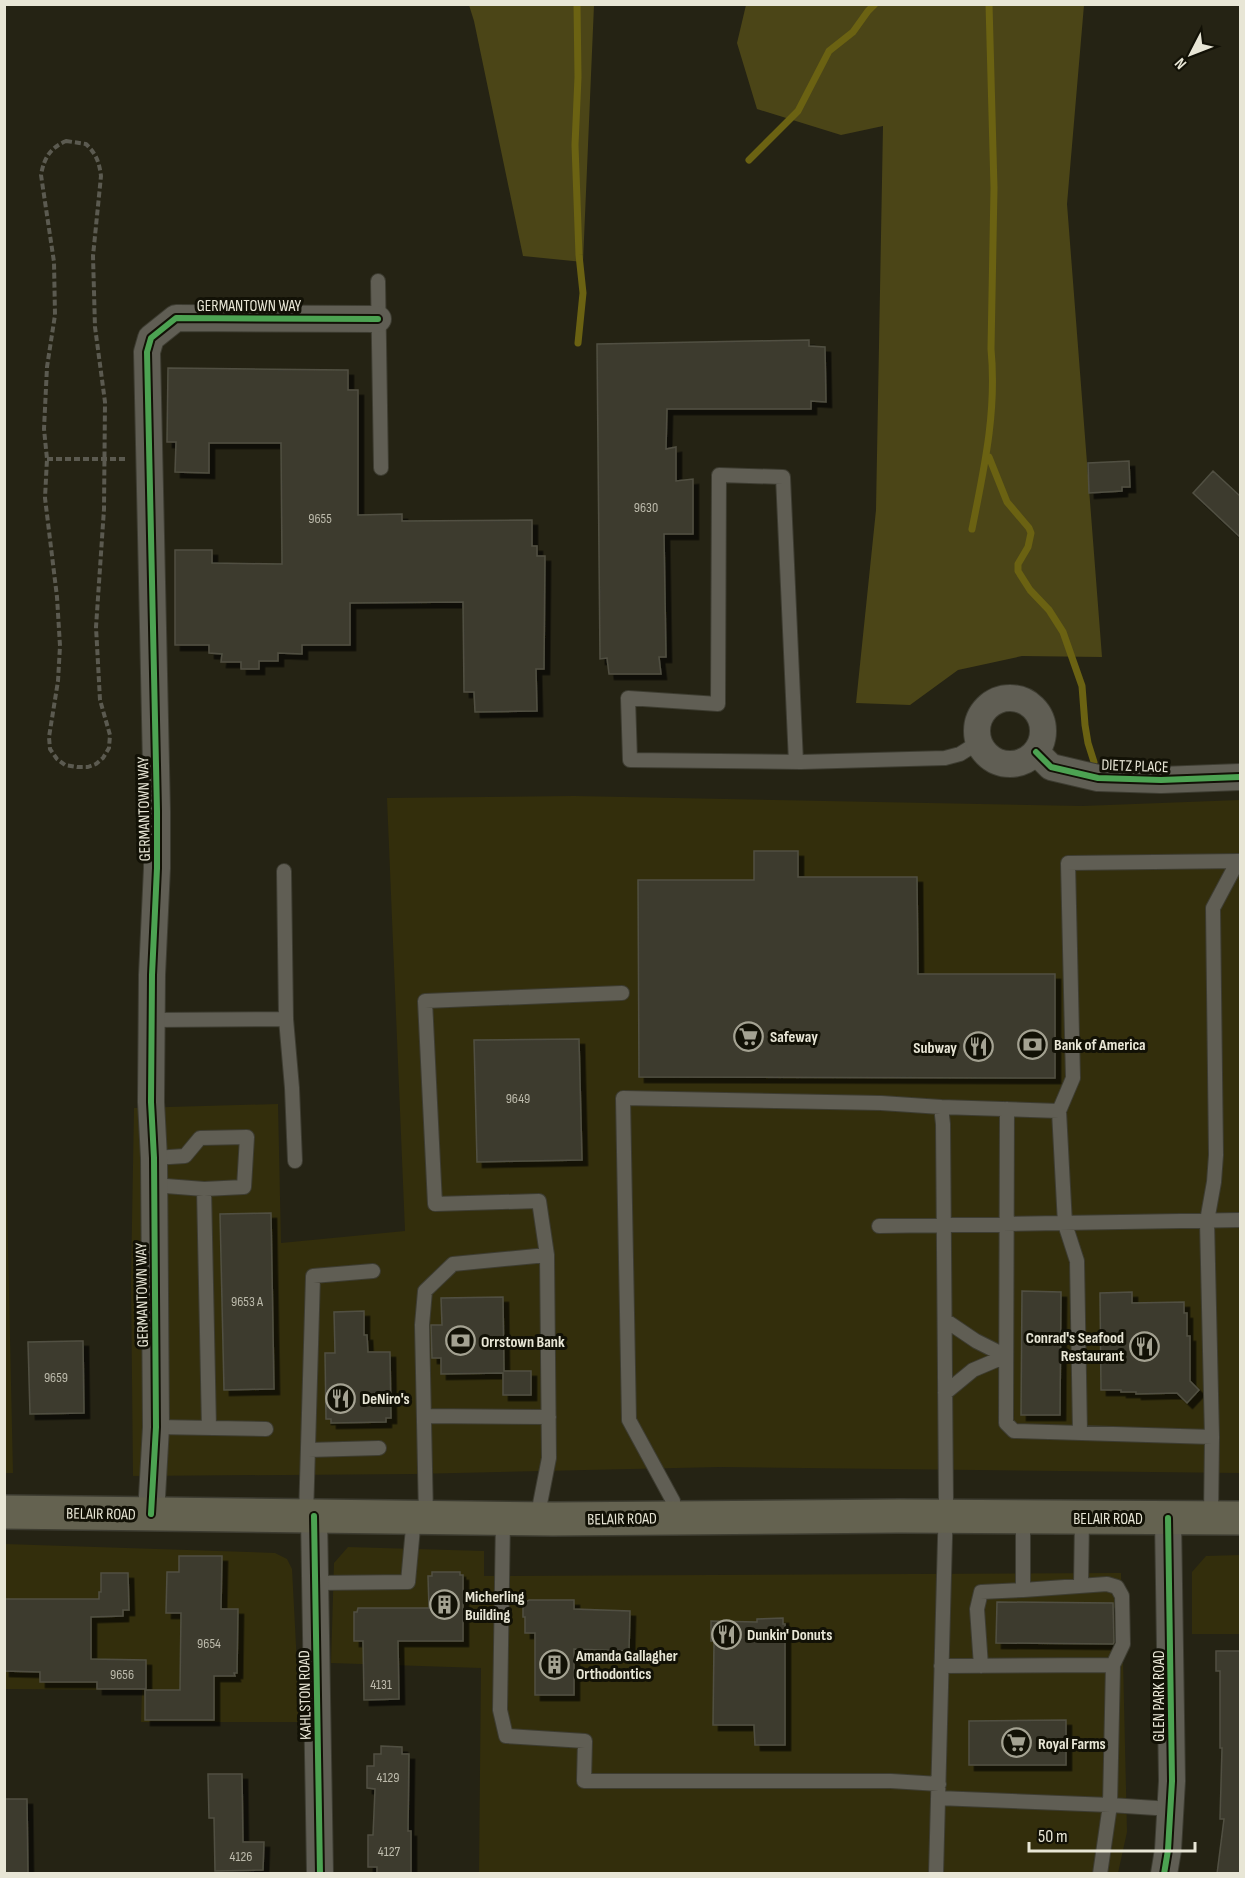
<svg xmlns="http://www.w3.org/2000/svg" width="1245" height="1878" font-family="'Sofia Sans Condensed',sans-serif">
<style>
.built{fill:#332e0c}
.green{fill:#4b4517}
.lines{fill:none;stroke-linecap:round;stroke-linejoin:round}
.stream{stroke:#6b6212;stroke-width:7}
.building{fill:#3d3b2f;stroke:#515042;stroke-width:1.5;filter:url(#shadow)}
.lane-casing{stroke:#3d3c31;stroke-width:16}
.street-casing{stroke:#3d3c31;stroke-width:28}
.highway-casing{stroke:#3d3c31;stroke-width:36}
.path{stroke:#5b5a50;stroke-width:4;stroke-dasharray:6 3;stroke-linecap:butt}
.lane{stroke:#605e54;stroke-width:14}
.street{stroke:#605e54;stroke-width:26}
.highway{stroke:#646250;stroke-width:33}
.cycleway-casing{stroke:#121106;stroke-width:10}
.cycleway{stroke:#4ca352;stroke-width:6}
.labels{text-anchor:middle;stroke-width:6;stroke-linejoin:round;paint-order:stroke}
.number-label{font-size:14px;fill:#bdbbac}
.street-label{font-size:16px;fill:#e8e6d6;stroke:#121106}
.poi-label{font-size:16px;font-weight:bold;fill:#e8e6d6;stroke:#121106;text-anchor:start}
</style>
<defs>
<filter id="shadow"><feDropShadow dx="5.5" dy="5.5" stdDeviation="0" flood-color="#0009"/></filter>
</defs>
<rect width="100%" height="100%" fill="#252314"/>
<path class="built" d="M574,796L1082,806L1240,800V1473L720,1467L414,1474L133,1476L131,1281L134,1108L278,1104L281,1243L405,1231L387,798Z
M4,1066L13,1473H4Z
M5,1544L275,1553L287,1559L292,1569L300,1722H141L142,1690L5,1689Z
M348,1547L484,1551V1576L1121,1573L1127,1832L1118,1873H479L481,1668L331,1663L334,1563Z
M1240,1555V1634H1192V1572L1206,1556Z"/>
<path class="green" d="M469,5H594L583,262L523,256L474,21Z
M746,5H1084L1067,204L1102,657L1022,656L958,670L910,705L856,703L876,510L883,126L841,135L757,109L737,43Z"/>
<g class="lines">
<path class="stream" d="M577,4L578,77L575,145L579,255L583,293L578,343
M749,160L798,111L829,51L853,32L868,11L875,4
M989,457L1007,502L1029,528L1031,533L1028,547L1018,564V571L1030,590L1049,610L1063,632L1082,686L1085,725L1088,743L1094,762
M972,529C984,469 997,411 991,349L994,188L989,4"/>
</g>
<path class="building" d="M809,340V346L825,347L826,402L811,401V409H667L666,449L676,447V481L693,479V534H664L666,657H659L661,674H609L607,658L600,659L597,344Z
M168,368L348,370V390H358V515L402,514V521L532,520V546H537V556H545L544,669H536L537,711L475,712L474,692H464L463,602L350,603V645H302V654L278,653V661H259V669H241V662H221L222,654L209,653V645H175V550H212V563L282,564L281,443H209V473L175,472L176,442H167Z
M1129,461L1130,487H1122V491L1089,493L1088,463Z
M1213,471L1240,496V537L1193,493Z
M754,851H798V877H917L918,974H1055V1078L639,1077L638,880H754Z
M579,1039L582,1160L477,1162L474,1040Z
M271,1213L274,1389L224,1390L220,1214Z
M1022,1291L1061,1292L1060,1415H1021Z
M1132,1292V1303L1184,1302V1313H1187V1336H1190V1381L1199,1390L1187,1403L1177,1393L1136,1394V1392H1121V1390H1101L1100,1293Z
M503,1297L504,1371H531V1395H503V1373L441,1374V1358H432L431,1325H442L441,1298Z
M364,1311V1335H367L368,1352H390L391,1418H386V1422L331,1423V1419H326L325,1353H335L334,1312Z
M78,1341H83L84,1413L30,1414L28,1342Z
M179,1556H222L221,1609H238L237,1673H234L235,1676H214V1720H145V1690H180L181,1613H166L167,1572H179Z
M432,1572H460V1575H463V1641H398L399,1699L364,1700L363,1641H354V1612H357L358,1608H429L428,1576H432Z
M101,1573H128L129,1610H123V1616L91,1617V1659L146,1660V1689H97V1682H40V1672L4,1671V1599H99V1592H101Z
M529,1600H574V1609L630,1611L629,1651L574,1649V1695H535V1633H525V1617H523V1604Z
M997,1602L1113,1603L1114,1642L1113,1644L996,1643Z
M783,1618V1624H785V1745H755L754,1725H713L714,1641H711V1621L757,1622V1619Z
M1216,1651H1240V1874H1217L1224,1819H1220L1222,1748H1220V1671H1216Z
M1066,1720V1765H969V1721Z
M381,1746L402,1747V1754H409L408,1831H411V1874H377V1867H368V1835H373L375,1789L367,1788V1766H374V1754H381Z
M208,1774H242L243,1842H264L263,1870L215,1871L214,1818H209Z
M4,1799H27L28,1874H4Z"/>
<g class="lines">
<defs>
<path id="lane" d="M378,281L381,468
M796,762L783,477L719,475L718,704L628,698L630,760L801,762L945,758L960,754L979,742
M284,871L286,1019L292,1088L295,1161
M151,1020L286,1019
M1007,1109L1006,1423L1014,1431L1212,1437
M1059,1111L1065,1224L1077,1261L1080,1432
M154,1158L185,1156L200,1138L247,1137L244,1187L204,1189
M153,1185L204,1189L209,1428
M879,1226L1240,1220
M945,1320L976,1341L1006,1356
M945,1393L973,1370L1006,1356
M424,1416L549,1417
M156,1427L266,1429
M308,1450L379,1448
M673,1501L629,1420L623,1098L881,1103L941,1107
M306,1516L313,1276L373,1271
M426,1517L422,1325L425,1291L453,1264L547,1255
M1211,1517L1212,1437L1207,1221L1214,1182L1216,1155L1213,908L1238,861
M503,1519L500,1710L506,1736L585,1741L584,1781H891L939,1784
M537,1519L549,1458L547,1255L539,1201L435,1204L425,1001L622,993
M315,1583L408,1582L414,1517
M1081,1586L1082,1518
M1023,1590L1107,1584L1117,1587L1122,1596L1123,1644L1113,1665
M941,1666L1113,1665L1110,1805L1171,1809
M981,1666L977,1609L981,1592L1023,1590V1518
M938,1798L1110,1805L1100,1874
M936,1874L946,1501L943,1124L941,1107L1059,1111L1073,1078L1068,863L1240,861"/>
<path id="street" d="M977 731a33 33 0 1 1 66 0a33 33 0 1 1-66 0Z
M1036,752L1051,767L1098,778L1161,780L1240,777
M151,1514L156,1427L154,1158L151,1102L152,975L157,868V811L147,352L151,338L176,318L378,319
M314,1516L320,1874
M1164,1874L1168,1850L1172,1781L1168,1518"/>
<path id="highway" d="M4,1512L553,1519L900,1516L1240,1518"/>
</defs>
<use href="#lane" class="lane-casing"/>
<use href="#street" class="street-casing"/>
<use href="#highway" class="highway-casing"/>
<path class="path" d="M66,141L86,144C96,154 99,161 101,176L93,256L95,327L105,402L104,509L96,627L100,700L110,735L109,748L103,758L96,764L88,767H77L65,765L57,759L50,749L49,737L58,681L60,646L57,597L45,498L47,459L44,429L47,367L55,315L54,262L41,175C44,158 50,148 66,141Z
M47,459H128"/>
<use href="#lane" class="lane"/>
<use href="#street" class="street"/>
<use href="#highway" class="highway"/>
<defs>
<path id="cycleway" d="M1036,752L1051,767L1098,778L1161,780L1240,777
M151,1514L156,1427L154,1158L151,1102L152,975L157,868V811L147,352L151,338L176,318L378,319
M314,1516L320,1874
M1164,1874L1168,1850L1172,1781L1168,1518"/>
</defs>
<use href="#cycleway" class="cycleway-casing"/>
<use href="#cycleway" class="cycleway"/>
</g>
<defs>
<symbol id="supermarket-ring" viewBox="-11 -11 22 22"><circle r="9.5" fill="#121106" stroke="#a4a292" stroke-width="1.5"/><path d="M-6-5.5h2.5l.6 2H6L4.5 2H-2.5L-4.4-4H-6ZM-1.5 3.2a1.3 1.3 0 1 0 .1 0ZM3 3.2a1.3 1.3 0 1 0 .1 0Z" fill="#a4a292"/></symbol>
<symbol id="bank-ring" viewBox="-11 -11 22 22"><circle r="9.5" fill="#121106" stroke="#a4a292" stroke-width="1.5"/><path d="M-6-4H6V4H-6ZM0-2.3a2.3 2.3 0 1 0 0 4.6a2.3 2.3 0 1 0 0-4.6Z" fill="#a4a292"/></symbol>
<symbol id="restaurant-ring" viewBox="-11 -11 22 22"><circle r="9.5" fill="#121106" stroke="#a4a292" stroke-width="1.5"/><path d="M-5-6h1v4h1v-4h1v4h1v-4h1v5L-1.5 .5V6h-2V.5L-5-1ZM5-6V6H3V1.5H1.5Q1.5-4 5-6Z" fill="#a4a292"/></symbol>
<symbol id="building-ring" viewBox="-11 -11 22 22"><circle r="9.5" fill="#121106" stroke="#a4a292" stroke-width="1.5"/><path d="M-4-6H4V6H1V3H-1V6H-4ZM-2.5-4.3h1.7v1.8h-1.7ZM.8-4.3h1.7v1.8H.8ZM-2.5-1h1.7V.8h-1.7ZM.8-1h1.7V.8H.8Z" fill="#a4a292"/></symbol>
</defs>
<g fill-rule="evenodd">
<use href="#supermarket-ring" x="732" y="1020" width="33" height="33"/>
<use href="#bank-ring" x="1016" y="1028" width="33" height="33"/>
<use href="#restaurant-ring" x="962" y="1030" width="33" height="33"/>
<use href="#bank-ring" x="444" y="1324" width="33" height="33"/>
<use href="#restaurant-ring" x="1128" y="1330" width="33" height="33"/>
<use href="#restaurant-ring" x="324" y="1382" width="33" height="33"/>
<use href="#building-ring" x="428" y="1588" width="33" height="33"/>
<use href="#restaurant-ring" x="710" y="1618" width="33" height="33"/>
<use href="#building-ring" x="538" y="1648" width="33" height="33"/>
<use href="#supermarket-ring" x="1000" y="1726" width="33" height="33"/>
</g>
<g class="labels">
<g class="number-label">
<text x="646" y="512">9630</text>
<text x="320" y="523">9655</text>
<text x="518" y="1103">9649</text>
<text x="247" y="1306">9653 A</text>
<text x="56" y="1382">9659</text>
<text x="209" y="1648">9654</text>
<text x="122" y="1679">9656</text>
<text x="381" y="1689">4131</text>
<text x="388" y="1782">4129</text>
<text x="389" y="1856">4127</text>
<text x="241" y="1861">4126</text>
</g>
<g class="street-label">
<text x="249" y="311">GERMANTOWN WAY</text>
<text transform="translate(1135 765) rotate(2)" y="6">DIETZ PLACE</text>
<text transform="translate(143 809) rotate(-91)" y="6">GERMANTOWN WAY</text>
<text transform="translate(141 1295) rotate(-91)" y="6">GERMANTOWN WAY</text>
<text transform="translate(101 1513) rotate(1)" y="6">BELAIR ROAD</text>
<text transform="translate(622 1518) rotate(-1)" y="6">BELAIR ROAD</text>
<text x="1108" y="1524">BELAIR ROAD</text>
<text transform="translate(304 1695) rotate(-91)" y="6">KAHLSTON ROAD</text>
<text transform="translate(1158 1696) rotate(-90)" y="6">GLEN PARK ROAD</text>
</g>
<g class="poi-label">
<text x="770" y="1042">Safeway</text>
<text x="1054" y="1050">Bank of America</text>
<text x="957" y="1053" text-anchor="end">Subway</text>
<text x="1124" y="1343" text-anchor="end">Conrad's Seafood<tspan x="1124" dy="18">Restaurant</tspan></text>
<text x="481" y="1347">Orrstown Bank</text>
<text x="362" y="1404">DeNiro's</text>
<text x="465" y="1602">Micherling<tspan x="465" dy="18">Building</tspan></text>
<text x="747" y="1640">Dunkin' Donuts</text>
<text x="576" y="1661">Amanda Gallagher<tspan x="576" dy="18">Orthodontics</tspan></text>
<text x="1038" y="1749">Royal Farms</text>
</g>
</g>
<rect width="1245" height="1878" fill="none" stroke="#e8e6d6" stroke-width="12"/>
<g transform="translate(1191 54) rotate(228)" stroke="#121106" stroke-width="4.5" paint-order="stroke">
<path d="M0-4.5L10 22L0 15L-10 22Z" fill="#e8e6d6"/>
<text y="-9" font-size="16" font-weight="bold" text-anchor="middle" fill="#e8e6d6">N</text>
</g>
<path d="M1029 1842v9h166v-9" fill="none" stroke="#e8e6d6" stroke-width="3"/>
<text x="1038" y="1842" font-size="18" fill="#e8e6d6" stroke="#121106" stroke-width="4.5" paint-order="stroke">50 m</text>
</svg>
